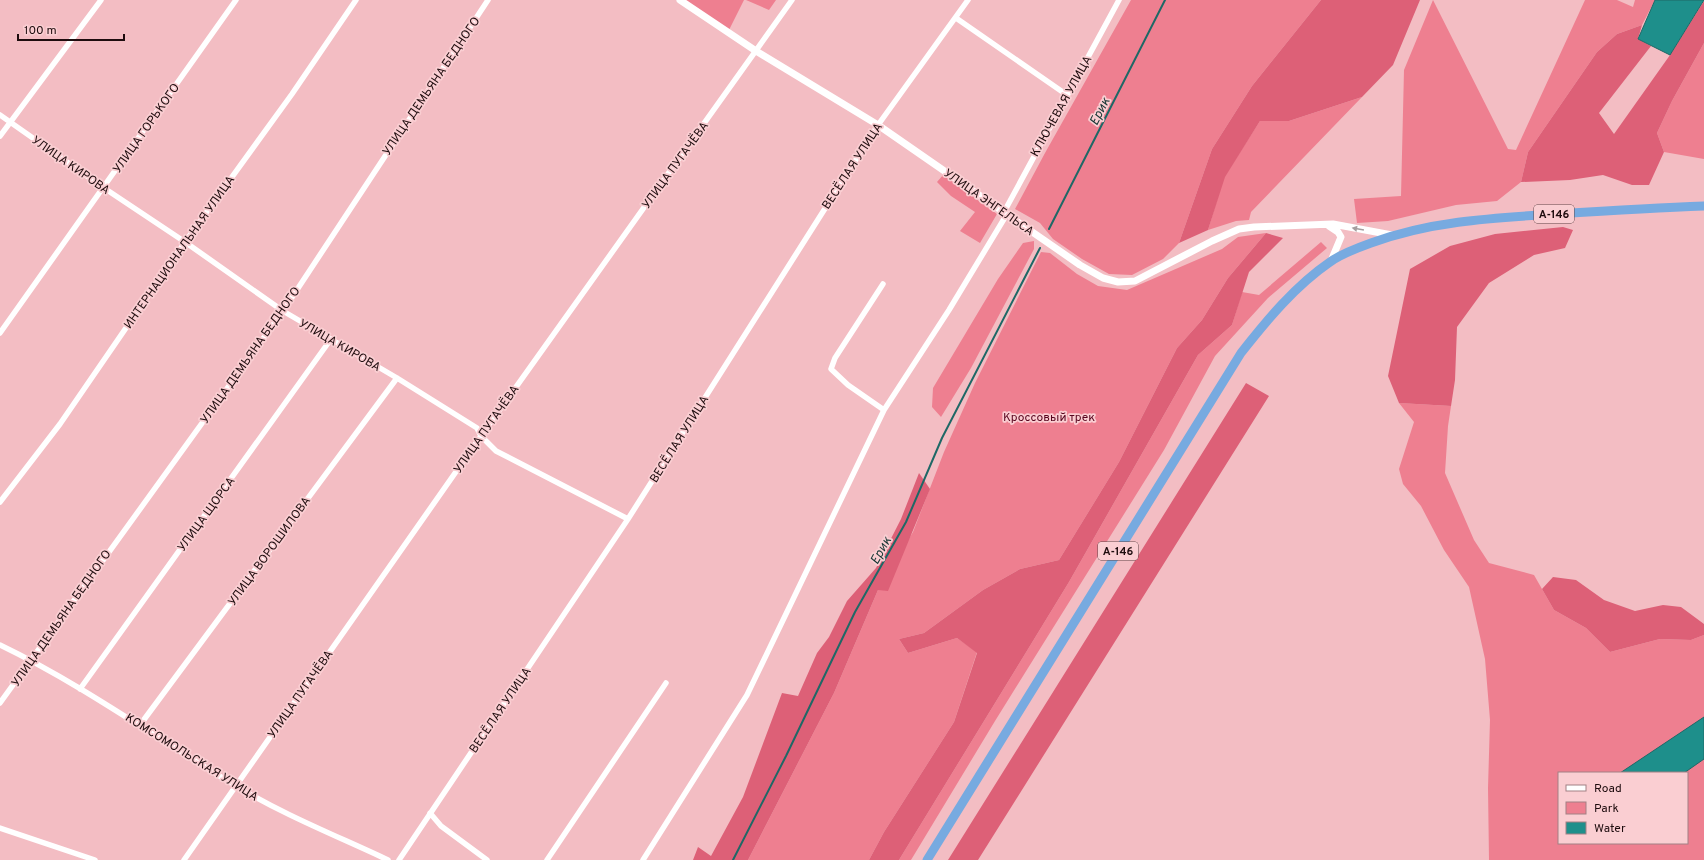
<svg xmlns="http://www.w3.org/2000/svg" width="1704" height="860" font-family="Overpass,sans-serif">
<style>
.green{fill:#ee7f90;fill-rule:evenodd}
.forest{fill:#dd6077}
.water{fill:#1e8f8b;stroke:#1e6866}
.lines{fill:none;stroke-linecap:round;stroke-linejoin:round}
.stream{stroke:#1e6866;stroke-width:2}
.minor{stroke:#fff;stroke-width:5.5}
.tertiary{stroke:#fff;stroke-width:7}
.trunk{stroke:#77aae0;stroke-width:9}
.oneway{fill:#a59e9f}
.labels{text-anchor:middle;stroke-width:3.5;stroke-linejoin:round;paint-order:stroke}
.shield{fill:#faced2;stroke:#604649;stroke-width:1}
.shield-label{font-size:11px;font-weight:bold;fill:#1e0c0e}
.street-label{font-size:12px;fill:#1e0c0e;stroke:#faced2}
.park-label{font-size:12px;fill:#57051e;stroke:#faced2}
.water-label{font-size:13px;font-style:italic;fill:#143432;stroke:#faced2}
</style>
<rect width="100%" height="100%" fill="#f3bdc3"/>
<path class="green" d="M680,0H744L728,32Z
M746,0H776L769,10Z
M1131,0H1321L1252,86L1212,149L1179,243L1163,259L1132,275L1109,274L1082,259L1053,239L1040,223L1015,209L1045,153Z
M1433,0L1508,149L1516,150L1585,0H1617L1633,7L1635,0H1655L1642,25L1617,34L1597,52L1528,152L1521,182L1497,201L1456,205L1388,221L1357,223L1354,199L1401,196L1404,70Z
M1704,43V159L1664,152L1657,133L1672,101Z
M1362,97L1251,212L1249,220L1236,221L1208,230L1224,177L1260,121H1289Z
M943,175L997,214L980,243L960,231L975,212L951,196L937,182Z
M1266,233L1228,278L1202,320L1177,348L1119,462L1059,560L1020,569L983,590L924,633L899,639L908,653L957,638L977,652L954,722L884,832L869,860H748L834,693L878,590L913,532L944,452L975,383L1041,252L1050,253L1077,274L1098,286L1127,290L1222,249L1238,237Z
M1034,241V249L971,368L941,417L932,407L933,388L998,279L1023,243Z
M1321,242L1327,248L1268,298L1215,356L1164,450L995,721L911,860H899L1069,582L1198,355L1232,325L1242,292L1259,295Z
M1399,403L1451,406L1448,426L1445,473L1474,540L1489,563L1534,575L1554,610L1586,628L1610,652L1660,639L1691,640L1704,635V860H1489L1488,788L1490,720L1485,659L1469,587L1444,550L1421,506L1403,484L1399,469L1414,422ZM1559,773H1687V843H1559Z"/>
<path class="forest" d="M1321,0H1420L1393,65L1362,97L1289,121H1260L1225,177L1208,230L1179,243L1212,149L1252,86Z
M1704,1V43L1672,101L1657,133L1664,152L1649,185H1632L1603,175L1570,180L1521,182L1528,152L1597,52L1617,34L1642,25L1638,39L1651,46L1599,113L1614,134L1670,55Z
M1563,227L1573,230L1565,248L1534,255L1489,283L1457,327L1455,380L1451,406L1399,403L1388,376L1410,269L1450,246L1495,234Z
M1266,233L1283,238L1249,272L1232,325L1198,355L1069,582L899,860H869L884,832L954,722L977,653L957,638L908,653L899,639L924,633L983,590L1020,569L1059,560L1119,462L1177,348L1202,320L1228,278Z
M1246,383L1269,396L978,860H948Z
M919,473L930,489L888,591L878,590L834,693L748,860H693L698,847L711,856L743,797L782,693L798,696L817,653L829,637L847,601L876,568L901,519Z
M1553,577L1576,580L1604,600L1635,611L1663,605L1681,607L1704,624V635L1691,640L1660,639L1610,652L1586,628L1554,610L1542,589Z"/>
<path class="water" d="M1655,0H1704L1670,55L1638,39Z
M1704,717V759L1684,773H1620Z"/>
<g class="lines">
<path class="stream" d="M1049,229L1165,0
M733,860L786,756L855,612L906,522L942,438L1040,248"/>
<path class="minor" d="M956,18L1067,95
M0,115L104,188L185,242L283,311L397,378L477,428L481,436L496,451L628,519
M0,136L101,0
M1004,212L1119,0
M883,284L835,358L831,369L848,385L884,410
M0,333L236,0
M0,502L60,424L185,242L292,94L356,0
M0,645C83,685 157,739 236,786C284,815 337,836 388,860
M80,689L331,339
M0,703L283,311L488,0
M140,725L397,378
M430,813L441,826L487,860
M0,828L95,860
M184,860L481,436L792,0
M399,860L628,519L878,125L968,0
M547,860L666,683
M643,860L747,695L884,410L949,310L1007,214"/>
<path class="tertiary" d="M680,0L756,51L878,125L1080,265L1103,278L1118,282L1135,281L1212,241L1239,229L1254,227L1333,224L1392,235
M1329,226L1338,232L1341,237L1331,261"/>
<path class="trunk" d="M927,860L1241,353C1267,320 1295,286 1330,262C1341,254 1357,248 1371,243C1431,221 1492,218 1556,214C1605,211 1655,208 1704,206"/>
</g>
<defs><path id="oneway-solid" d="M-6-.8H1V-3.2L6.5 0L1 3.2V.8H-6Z"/></defs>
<use class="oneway" href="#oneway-solid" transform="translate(1358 229) rotate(-170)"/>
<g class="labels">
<g class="shield">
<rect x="1534" y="205" width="40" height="18" rx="3"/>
<rect x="1098" y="542" width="40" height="18" rx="3"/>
</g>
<g class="shield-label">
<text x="1554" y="218">А-146</text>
<text x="1118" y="555">А-146</text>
</g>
<g class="street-label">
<text transform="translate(431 86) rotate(-56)" y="4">УЛИЦА ДЕМЬЯНА БЕДНОГО</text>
<text transform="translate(1061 106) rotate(-61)" y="4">КЛЮЧЕВАЯ УЛИЦА</text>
<text transform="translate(146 128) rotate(-55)" y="4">УЛИЦА ГОРЬКОГО</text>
<text transform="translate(71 165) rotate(35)" y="4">УЛИЦА КИРОВА</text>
<text transform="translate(675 165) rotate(-54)" y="4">УЛИЦА ПУГАЧЁВА</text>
<text transform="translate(852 166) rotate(-57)" y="4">ВЕСЁЛАЯ УЛИЦА</text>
<text transform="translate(989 202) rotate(35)" y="4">УЛИЦА ЭНГЕЛЬСА</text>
<text transform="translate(179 252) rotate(-55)" y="4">ИНТЕРНАЦИОНАЛЬНАЯ УЛИЦА</text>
<text transform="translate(340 345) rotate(30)" y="4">УЛИЦА КИРОВА</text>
<text transform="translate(250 355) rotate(-55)" y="4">УЛИЦА ДЕМЬЯНА БЕДНОГО</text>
<text transform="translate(486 429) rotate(-55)" y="4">УЛИЦА ПУГАЧЁВА</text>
<text transform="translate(679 439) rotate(-58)" y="4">ВЕСЁЛАЯ УЛИЦА</text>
<text transform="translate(206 514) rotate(-54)" y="4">УЛИЦА ЩОРСА</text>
<text transform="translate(269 551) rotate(-54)" y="4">УЛИЦА ВОРОШИЛОВА</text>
<text transform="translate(61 618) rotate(-55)" y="4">УЛИЦА ДЕМЬЯНА БЕДНОГО</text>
<text transform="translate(300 694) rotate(-55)" y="4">УЛИЦА ПУГАЧЁВА</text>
<text transform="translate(500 710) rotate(-56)" y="4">ВЕСЁЛАЯ УЛИЦА</text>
<text transform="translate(192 757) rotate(32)" y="4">КОМСОМОЛЬСКАЯ УЛИЦА</text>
</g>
<g class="park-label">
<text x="1049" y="421">Кроссовый трек</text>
</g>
<g class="water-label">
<text transform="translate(1099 111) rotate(-63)" y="5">Ерик</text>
<text transform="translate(880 550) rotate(-61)" y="5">Ерик</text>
</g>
</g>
<rect x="1558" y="772" width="130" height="72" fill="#faced2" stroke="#a28084"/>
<rect x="1566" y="785" width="20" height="6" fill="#ffffff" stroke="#a28084"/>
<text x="1594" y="792" font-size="12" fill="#1e0c0e">Road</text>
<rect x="1566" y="802" width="20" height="12" fill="#ee7f90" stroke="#a28084"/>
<text x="1594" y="812" font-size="12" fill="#1e0c0e">Park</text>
<rect x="1566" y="822" width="20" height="12" fill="#1e8f8b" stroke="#a28084"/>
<text x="1594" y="832" font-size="12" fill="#1e0c0e">Water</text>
<path d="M18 34v6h106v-6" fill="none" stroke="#1e0c0e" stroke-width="2"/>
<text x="24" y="34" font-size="12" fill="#1e0c0e" stroke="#faced2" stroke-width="3" paint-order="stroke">100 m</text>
</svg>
